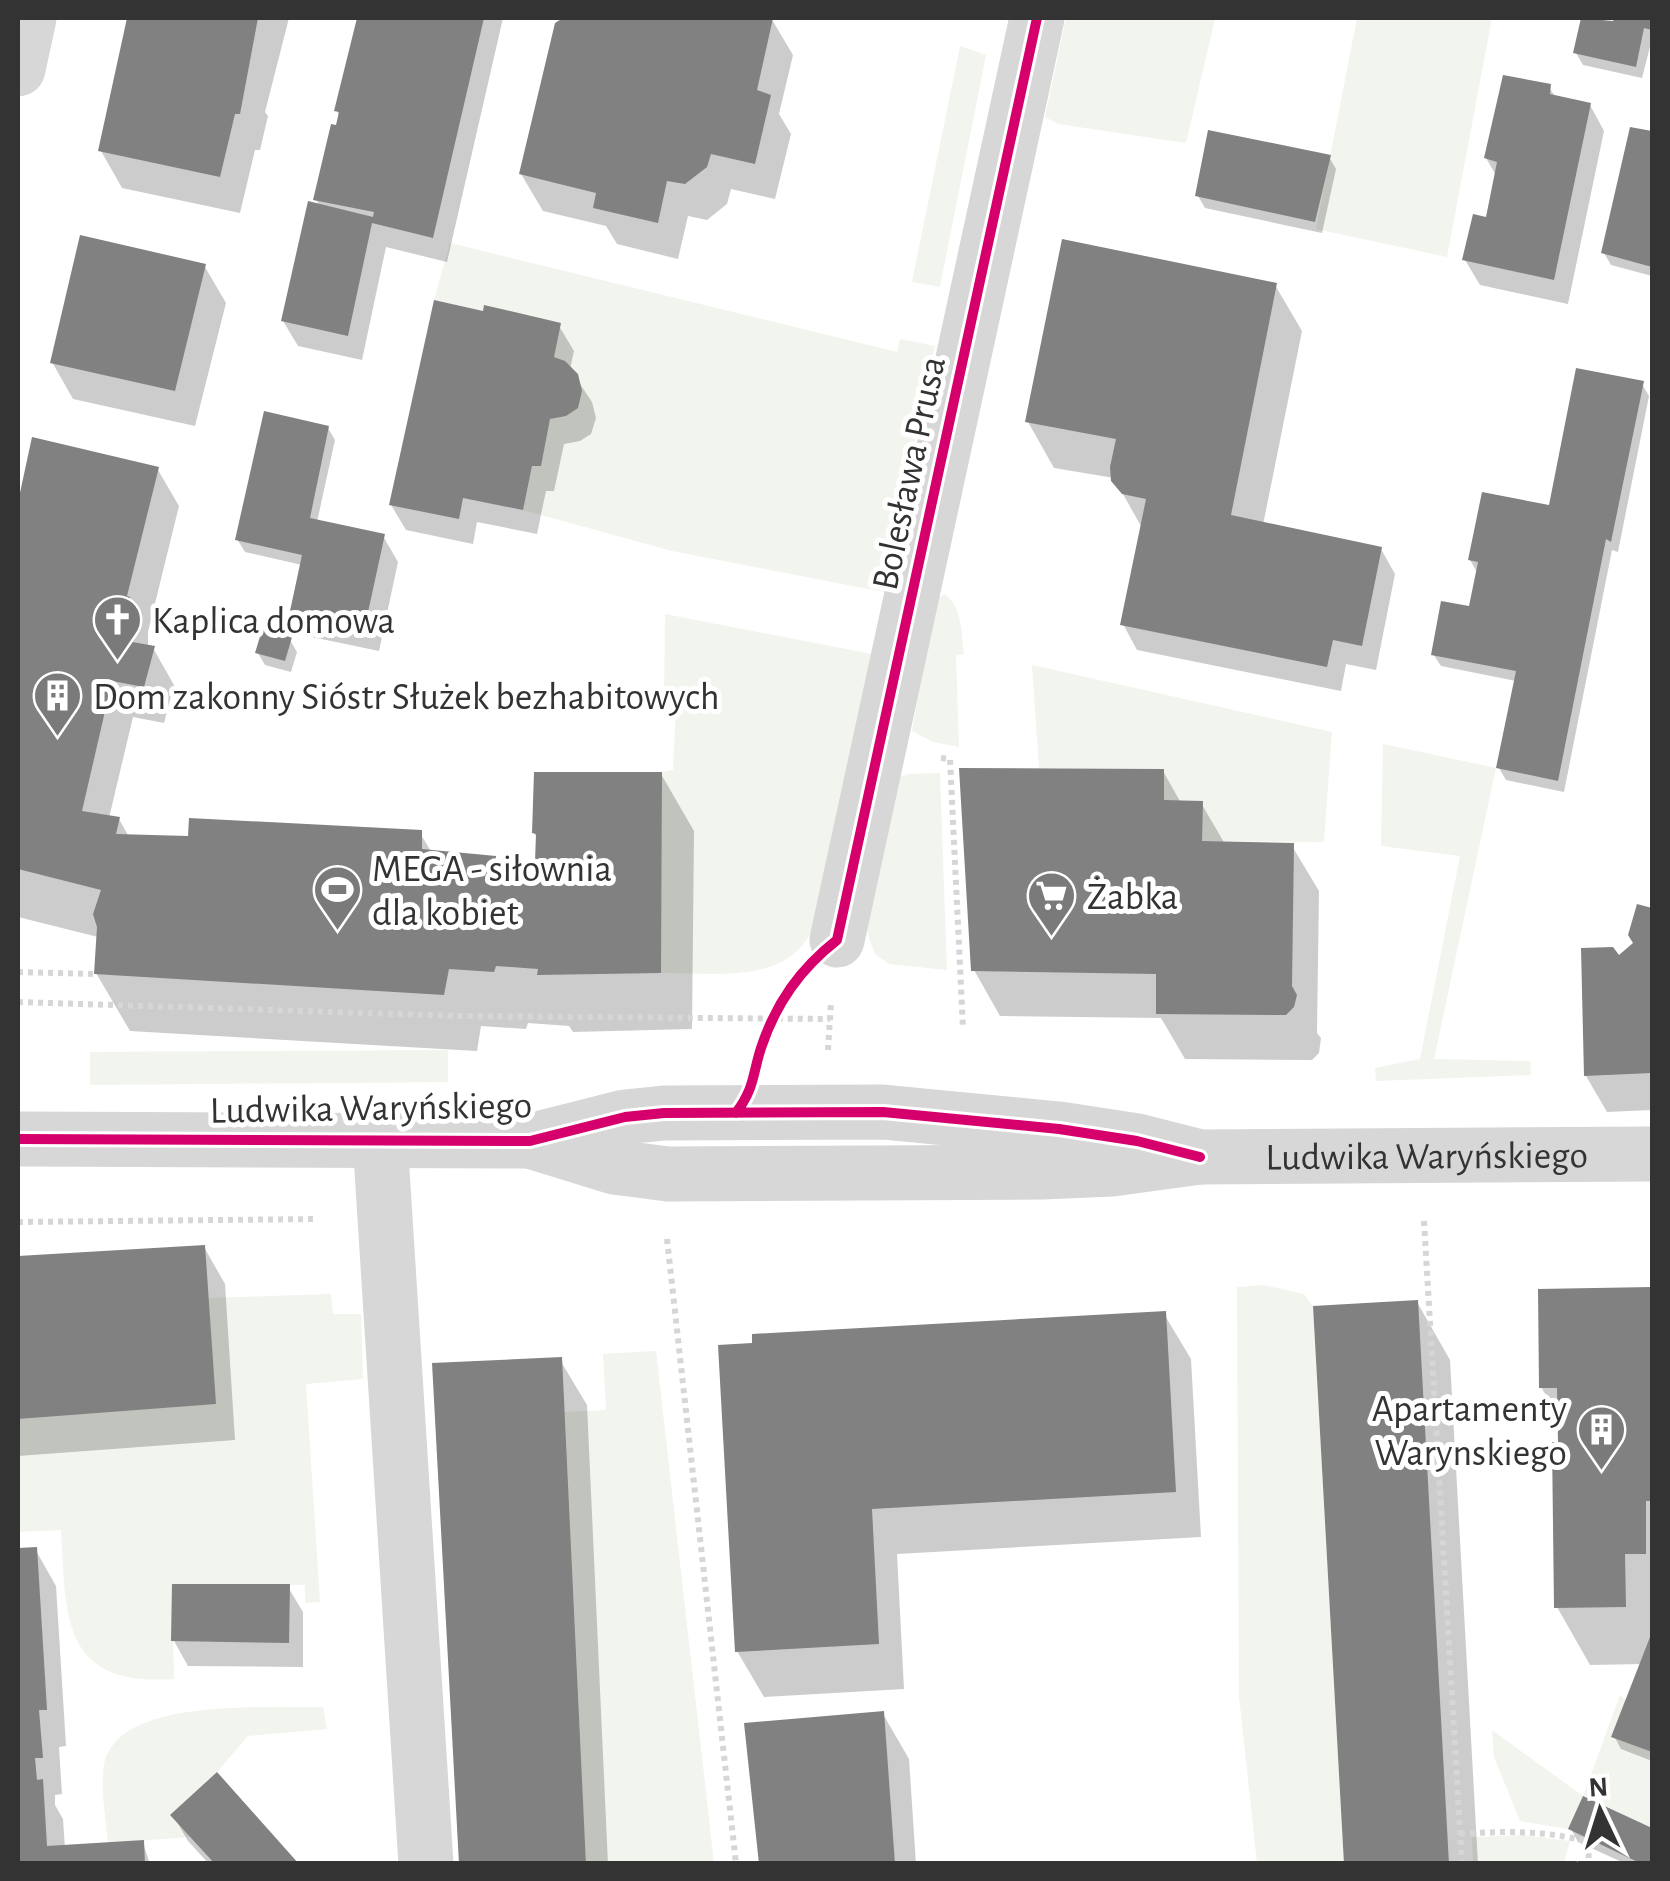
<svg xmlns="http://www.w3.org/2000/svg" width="1670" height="1881" font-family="'Alegreya Sans',sans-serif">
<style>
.green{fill:#f1f5ed}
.shadow{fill:#0003}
.building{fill:#818181}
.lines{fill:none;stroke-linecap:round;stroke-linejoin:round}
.path{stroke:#d6d6d6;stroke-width:6;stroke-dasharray:5 5;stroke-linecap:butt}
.minor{stroke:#d7d7d7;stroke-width:55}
.cycleway-casing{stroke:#fff;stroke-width:16}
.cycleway{stroke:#d6006c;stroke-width:10}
.labels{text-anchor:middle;stroke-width:10;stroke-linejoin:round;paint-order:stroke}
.street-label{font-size:38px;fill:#333;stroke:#fff}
.poi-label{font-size:38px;fill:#333;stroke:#fff;text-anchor:start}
</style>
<rect width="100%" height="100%" fill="#fff"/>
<path class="green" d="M1066,18L1215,19L1186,143L1058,124L1045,117Z
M1357,18H1492L1447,257L1316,229Z
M960,46L986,55L940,287L912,282Z
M450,243L897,352L900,339L935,346L884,592L672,551L523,510L532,466L541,465L550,419L566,416L578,408C585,384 579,366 554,357L560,324L484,305L483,311L434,300Z
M944,594C963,606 961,633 964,654L956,655L959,747L933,742L912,731L934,602Z
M665,614L872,654L812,930C785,986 713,972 661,973L662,772L673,770L676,708L664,706Z
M1032,665L1332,732L1324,842L1202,841V801L1164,800V769L1039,768Z
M1383,744L1496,768L1434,1059L1530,1061L1531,1075L1376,1081L1375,1068L1420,1059L1460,856L1381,846Z
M940,773L947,970L889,964L875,954L869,939L865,918L898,778L908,774Z
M448,1050V1082L90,1085V1052Z
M1263,1285L1304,1294L1313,1306L1344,1863H1257L1239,1696L1237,1287Z
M331,1294L333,1314H361L363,1379L306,1384L320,1602L305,1603V1585L172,1584L174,1679C61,1687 66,1617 61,1530L18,1532V1419L215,1404L209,1298Z
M656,1351L714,1863H586L565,1412L606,1410L603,1354Z
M1620,1695L1626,1700L1611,1736L1652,1752V1828L1584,1796L1568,1829L1520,1821L1494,1757L1492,1730L1583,1796Z
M323,1707L327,1729L248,1736L217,1772L170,1815L191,1837L108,1843C106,1819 100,1789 104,1765C117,1695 270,1709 323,1707Z
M1523,1835L1570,1841L1564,1863H1473L1472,1837Z"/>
<path class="shadow" d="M130,18H289L265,112L268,116L260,150H255L240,213L122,188L101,151Z
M360,18H503L447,262L386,247L362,360L298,346L283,321L320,207L316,199L338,128L340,117L337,111Z
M568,18H771L793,55L779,114L791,134L775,199L731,189L727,204L707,220L688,216L678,259L617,244L606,226L543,211L521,174L557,24Z
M1584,18L1615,24L1617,18H1652V39L1642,78L1583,65L1576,53Z
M1549,87L1556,98L1590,105L1604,131L1568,304L1480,285L1465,260L1488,220L1497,177L1486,158Z
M1632,130L1652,134V276L1611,265L1604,253Z
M1329,157L1336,169L1322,233L1205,208L1198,196Z
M205,267L226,303L195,426L73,399L52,362Z
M1275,285L1302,331L1263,525L1381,549L1395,574L1376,670L1346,664L1341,691L1137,650L1123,624L1142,528L1114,478L1054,468L1028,422Z
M559,326L574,351L570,369L592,402L596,418L591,434L580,441L564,444L554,491H546L537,534L477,522L473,544L406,530L391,505Z
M1642,384L1649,396L1618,552L1612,550L1564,792L1506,780L1499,768L1516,681L1441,666L1433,654L1471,609L1478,574L1470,560L1551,508Z
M328,428L335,440L317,522L383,536L398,562L379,651L307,636L292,611L302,565L245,552L237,539Z
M34,440L158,470L179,506L148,632V647L153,648L174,685L164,723L133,717L109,818L119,819L129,837L190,838L420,833L432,853L495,858L499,866L537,863L538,839L534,833L661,774L694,831L692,1029L573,1032L569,1026L528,1023L526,1029L481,1026L477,1051L130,1031L96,973L98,937L18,917V513Z
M290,640L297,652L291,672L265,665L258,653Z
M1163,771L1181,803H1201L1225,844L1292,846L1319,891L1317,1033L1321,1038L1319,1053L1312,1060L1185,1059L1161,1018L1000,1016L974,970Z
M1638,907L1652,910V1110L1607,1112L1586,1076L1618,958L1636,944Z
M204,1247L225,1284L235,1440L18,1456V1258Z
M1652,1289V1761L1621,1749L1614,1736L1643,1664L1590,1665L1557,1607L1560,1419L1541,1387L1540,1291Z
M1417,1302L1450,1360L1478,1864H1346Z
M1164,1314L1191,1359L1201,1537L897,1554L904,1689L764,1697L737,1651L721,1347Z
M560,1360L587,1405L608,1864H462Z
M35,1549L56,1586L66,1746L59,1747L62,1794L55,1795V1805L63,1819L65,1848L143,1843L150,1864H18V1550Z
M288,1587L303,1612V1667L188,1666L174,1641Z
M883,1714L909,1759L916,1864H760Z
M1584,1799L1652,1830V1864H1626L1578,1842L1571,1829Z
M173,1815L296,1864H209L188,1841Z"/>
<path class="building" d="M127,18H258L240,114H235L220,177L98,151Z
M357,18H484L433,238L372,223L348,336L281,321L308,201L373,217L374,212L313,200L331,124L336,125L339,112L334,111Z
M563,18H773L757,90L771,95L755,164L711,154L707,167L685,184L667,181L658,223L593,208L596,193L519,174L555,23Z
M1581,18L1613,21L1614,18H1652V30L1644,28L1636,67L1573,53Z
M1503,75L1551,84L1550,94L1591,103L1554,280L1462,260L1473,214L1486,217L1497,162L1484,158Z
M1630,127L1652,131V267L1601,253Z
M1208,130L1331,155L1315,222L1195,196Z
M80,235L206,264L175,391L50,363Z
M1062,239L1277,283L1231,515L1382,547L1362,646L1333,640L1327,667L1120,625L1146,499L1122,494L1111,481L1110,467L1116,439L1025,422Z
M434,300L483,311L484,305L561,323L554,357L565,361L578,374L582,391L578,408L566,416L550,419L541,466H532L523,510L463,498L459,519L389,505Z
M1576,368L1644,381L1611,542L1606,539L1558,781L1496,768L1516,671L1431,655L1441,601L1469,606L1478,562L1468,560L1482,492L1549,505Z
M264,411L329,426L310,518L385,534L365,626L290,611L302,555L235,540Z
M32,437L159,467L127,596L130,597L121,640L155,646L144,687L112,681L82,811L120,817L116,834L188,836L189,818L422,830V849L496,856V863L535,861L536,834L532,833L534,772H662L661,973L537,975L538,969L496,966L494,972L449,969L444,995L94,974L97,927L93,914L101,890L18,869V502Z
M262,630L292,637L285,661L255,653Z
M959,768L1164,769V800L1203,801L1202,841L1294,843L1292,986L1297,995L1294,1007L1286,1015L1156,1014V974L971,971Z
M1637,904L1652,908V1073L1584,1076L1581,948L1613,947L1619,955L1633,943L1628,935Z
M205,1245L216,1404L18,1419V1256Z
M1652,1287V1501H1646V1554H1625L1626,1607L1554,1608L1552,1442L1558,1443L1557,1388H1539L1538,1289Z
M1418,1300L1449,1864H1344L1313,1306Z
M1166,1311L1176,1492L872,1509L879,1644L735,1652L718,1345L752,1343V1334Z
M562,1357L586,1864H459L432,1363Z
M37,1547L47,1710H39L43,1758H35L37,1780L43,1779L47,1846L144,1840L145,1864H18V1548Z
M172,1584H290L289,1643L171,1641Z
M1652,1632V1752L1611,1737Z
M884,1711L895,1864H759L744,1723Z
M217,1772L299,1864H215L170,1815Z
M1583,1796L1652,1828V1864H1642L1568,1829Z"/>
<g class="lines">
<path class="path" d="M941,758L950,759L963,1028
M18,972L94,974
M18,1002L459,1016L830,1019
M828,1050L831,1002
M1424,1221L1462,1864
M18,1222L318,1219
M667,1239L736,1864
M1460,1834C1504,1831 1546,1830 1588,1842L1589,1864"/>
<g class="minor">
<path d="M18,69L29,18"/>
<path d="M837,940L1037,18"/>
<path d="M18,1139L530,1141L625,1117L664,1113L883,1112L1059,1129L1137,1141L1200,1157"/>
<path d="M380,1139L426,1864"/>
<path id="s1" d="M530,1141L614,1167L668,1174L1042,1172L1112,1169L1200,1157L1652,1154"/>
</g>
<defs>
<path id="cycleway" d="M736,1113C755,1087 752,1076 761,1048C776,1003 800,969 837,940L1037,18
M18,1139L530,1141L625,1117L664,1113L883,1112L1059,1129L1137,1141L1200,1157"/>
</defs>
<use href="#cycleway" class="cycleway-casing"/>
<use href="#cycleway" class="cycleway"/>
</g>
<defs>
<symbol id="church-pin" viewBox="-11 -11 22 30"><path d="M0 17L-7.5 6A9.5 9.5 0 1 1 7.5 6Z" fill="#7a7a7a" stroke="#fff"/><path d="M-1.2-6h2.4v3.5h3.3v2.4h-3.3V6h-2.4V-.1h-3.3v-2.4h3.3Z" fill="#fff"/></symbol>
<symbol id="building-pin" viewBox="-11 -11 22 30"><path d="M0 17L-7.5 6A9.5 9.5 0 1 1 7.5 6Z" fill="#7a7a7a" stroke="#fff"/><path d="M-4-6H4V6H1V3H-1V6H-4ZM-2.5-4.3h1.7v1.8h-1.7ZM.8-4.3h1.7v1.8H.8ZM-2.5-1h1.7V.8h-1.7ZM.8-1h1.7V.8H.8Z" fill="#fff"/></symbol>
<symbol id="stadium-pin" viewBox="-11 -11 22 30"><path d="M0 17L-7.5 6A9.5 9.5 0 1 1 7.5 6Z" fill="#7a7a7a" stroke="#fff"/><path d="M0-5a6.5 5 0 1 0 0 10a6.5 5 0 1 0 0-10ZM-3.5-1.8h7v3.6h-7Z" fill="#fff"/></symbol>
<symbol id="supermarket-pin" viewBox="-11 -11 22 30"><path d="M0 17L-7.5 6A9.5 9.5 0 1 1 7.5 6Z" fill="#7a7a7a" stroke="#fff"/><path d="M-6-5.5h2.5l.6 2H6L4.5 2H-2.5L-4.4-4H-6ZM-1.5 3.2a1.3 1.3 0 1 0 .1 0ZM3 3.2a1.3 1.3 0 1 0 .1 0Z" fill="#fff"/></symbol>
</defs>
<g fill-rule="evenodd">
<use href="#church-pin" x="90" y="592" width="55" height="75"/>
<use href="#building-pin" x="30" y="668" width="55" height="75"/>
<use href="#stadium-pin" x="310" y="862" width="55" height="75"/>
<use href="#supermarket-pin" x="1024" y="868" width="55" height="75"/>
<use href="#building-pin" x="1574" y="1402" width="55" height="75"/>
</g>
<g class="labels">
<g class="street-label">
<text transform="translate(908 473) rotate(-78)" y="13">Bolesława Prusa</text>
<text transform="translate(371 1107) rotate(-1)" y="13">Ludwika Waryńskiego</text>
<text dy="13" stroke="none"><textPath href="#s1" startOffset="902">Ludwika Waryńskiego</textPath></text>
</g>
<g class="poi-label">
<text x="152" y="633">Kaplica domowa</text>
<text x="93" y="709">Dom zakonny Sióstr Służek bezhabitowych</text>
<text x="372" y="881">MEGA - siłownia<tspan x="372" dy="44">dla kobiet</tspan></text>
<text x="1087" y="909">Żabka</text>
<text x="1567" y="1421" text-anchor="end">Apartamenty<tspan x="1567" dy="44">Warynskiego</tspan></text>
</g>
</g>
<rect width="1670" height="1881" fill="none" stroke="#333333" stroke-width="40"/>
<g transform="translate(1600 1811) rotate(356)" stroke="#ffffff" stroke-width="8" paint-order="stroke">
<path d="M0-8L18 38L0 25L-18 38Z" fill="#333333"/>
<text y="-15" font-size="28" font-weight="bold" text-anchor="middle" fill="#333333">N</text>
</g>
</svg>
